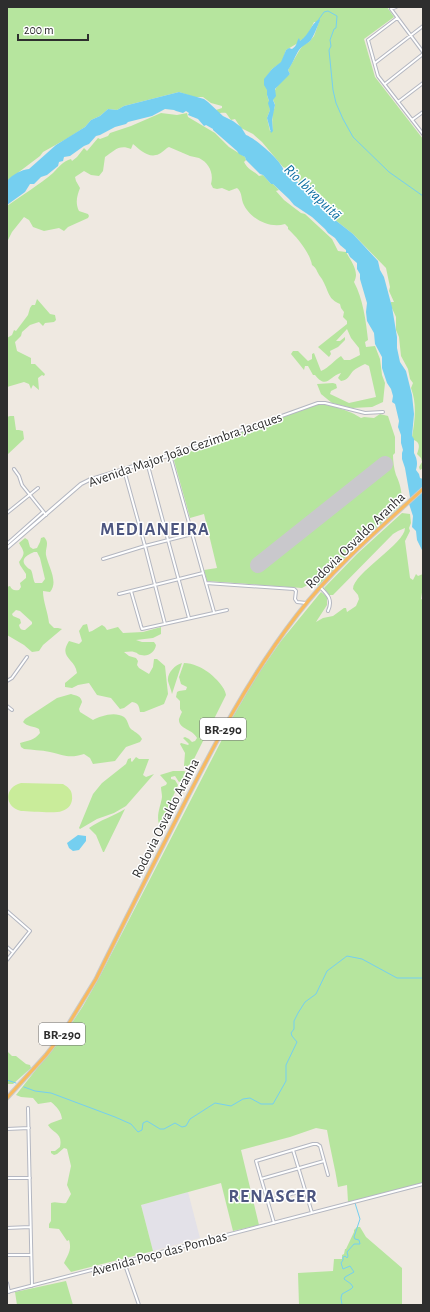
<svg xmlns="http://www.w3.org/2000/svg" width="430" height="1312" font-family="'Alegreya Sans',sans-serif">
<style>
.industrial{fill:#e3e1e8}
.green{fill:#b6e59e;fill-rule:evenodd}
.pitch{fill:#c9ec9a}
.water{fill:#75cff0}
.lines{fill:none;stroke-linecap:round;stroke-linejoin:round}
.stream{stroke:#75cff0;stroke-width:1}
.runway{stroke:#c9c8cc;stroke-width:16}
.minor-casing{stroke:#b4b7c1;stroke-width:4}
.tertiary-casing{stroke:#b4b7c1;stroke-width:4.5}
.trunk-casing{stroke:#c9c9c9;stroke-width:5}
.minor{stroke:#fff;stroke-width:2}
.tertiary{stroke:#fff;stroke-width:2.5}
.trunk{stroke:#f8ba60;stroke-width:3}
.labels{text-anchor:middle;stroke-width:3;stroke-linejoin:round;paint-order:stroke}
.shield{fill:#fff;stroke:#6d6d6d;stroke-width:1}
.shield-label{font-size:13px;font-weight:bold;fill:#2e2e2e}
.street-label{font-size:14px;fill:#2e2e2e;stroke:#fff}
.water-label{font-size:15px;font-style:italic;fill:#0d6fa3;stroke:#fff}
.district-label{font-size:18px;font-weight:bold;letter-spacing:1px;fill:#4d5680;stroke:#fff}
</style>
<rect width="100%" height="100%" fill="#efe9e1"/>
<path class="industrial" d="M188,1192L200,1238L153,1251L141,1205Z"/>
<path class="green" d="M7,7H387L394,17L364,39L375,77L423,139V468L420,470L419,467L422,462L421,458L417,454C419,448 421,443 414,440L412,437C415,420 417,404 411,388L413,383L410,379L408,369L401,356L399,337L396,330V317L391,306V302H394L389,291L390,287L386,268L353,234L325,212L309,192L313,186H310L309,187L306,189C301,185 298,184 299,178L301,176L298,175L297,172L292,166V167L288,169L283,167L262,142L253,134L241,128L235,119L231,120L226,113C221,112 219,115 216,110L222,108V106L211,103L203,97H194L179,92L124,106L117,110L108,109L100,116L91,120L85,127L68,138L43,152L40,156L7,181ZM314,22H319L314,36L309,42L303,45L299,51L288,70L290,74C282,80 273,88 273,99C273,101 275,103 275,105C275,107 274,109 273,112C272,118 272,124 273,131H270L267,118L270,110L269,101L267,95L268,92L265,79L272,69L282,62L286,50L298,43V40L300,41L307,36Z
M161,113L177,115L187,113L188,117L215,133L229,147L245,157L246,160L244,162C249,171 253,170 259,176L263,175L271,184H273L279,190L276,191L284,200L301,213L305,214L332,239L338,251L346,252C351,261 360,272 354,282C363,299 366,321 368,340L365,342L366,347L375,346L380,359L382,375L385,383L383,402L372,407L352,408L332,403L321,394L317,384L333,383L336,384L337,388L331,391L330,394L349,403L376,397L369,366L365,364C361,366 356,368 353,371C349,376 348,380 341,381L338,378L341,373C329,376 327,390 315,375H313L308,366H305L304,370L291,354L293,351H298L308,361L312,359V354L314,353L321,371C330,367 333,361 341,356L344,360H350L360,355L359,348L351,338L347,329L336,341H340L345,337V340L338,347L330,351L331,354L329,357L318,347L347,324V321L343,317L344,312L341,308L340,304C328,299 329,292 323,281C322,278 319,276 318,273C316,269 316,268 312,265C310,253 297,237 288,229V227L285,224C269,229 249,218 243,203C241,197 242,192 237,188L229,191L222,188L217,189L213,188L211,184C214,173 209,163 199,158C196,157 193,157 190,156C183,153 176,150 169,147C166,148 163,152 159,154C149,159 140,150 133,144L131,149C119,144 114,151 105,157L103,171L99,176L91,175L84,171L75,177L76,181L80,188C77,196 75,203 79,211L88,214L89,216L88,218L68,227L64,231L59,228L44,231L33,227L29,220L24,217L12,232L7,242V206C22,195 39,185 53,173C59,167 63,161 71,159L72,161L77,157L84,148L87,151L98,138L100,139L108,136L110,133L131,126Z
M37,299L50,314L55,315L56,320L54,322L45,323L43,326L39,322L30,325L22,332L21,336L15,342L17,351L31,358V364H35L45,374L44,376L42,375L38,378L39,390L33,385L31,389L29,384L24,382L7,387V338L12,335L14,330L16,331L28,315L30,308L32,305H35Z
M317,404C329,404 351,411 361,418L364,417L374,418L380,414L388,416L395,437V453L393,455C393,461 394,469 396,475C400,483 404,497 400,506L371,533L357,544L343,560L318,586L314,584L315,581L302,588L207,581L204,570L217,568L204,514L190,518L173,457L224,441L223,439Z
M10,416H14L16,430H19L23,431L24,439L7,455C7,442 9,429 7,417Z
M402,513L410,514L411,523L409,528L410,531L405,541L410,578L413,580L416,574L418,576L423,574V586L421,599L423,600V1183L348,1202L347,1185L338,1187C335,1167 330,1149 327,1130L316,1128L290,1137L241,1150L259,1225L233,1231L221,1183L141,1205L153,1251L71,1272L64,1263C68,1254 72,1250 69,1240L67,1241L59,1229L49,1228V1224L51,1221V1203C56,1201 60,1204 66,1203L71,1194L67,1185L71,1166L67,1149L64,1148L57,1154L54,1155L51,1153V1151H55L60,1147C63,1132 53,1134 48,1125L51,1123L62,1119C61,1111 57,1107 51,1102L38,1104L33,1098L21,1097L16,1095L68,1029L83,1006L100,976L230,724L231,720L256,677L281,641L321,592L327,597V605L316,622L323,618L333,616L344,608H346L347,612L356,606L359,599L358,595L353,589C353,573 405,544 405,528L398,531L393,534L333,595H329L324,588L357,554Z
M44,537C50,543 45,548 46,555C48,566 59,582 50,592L43,591C43,602 48,612 49,623L54,628H58L62,629L43,645L39,651L32,652L24,645L7,635V587L10,586C12,590 14,591 19,590L21,587L20,583L26,578V574L20,565L19,562C26,553 24,552 19,543L25,538L28,540L30,547L33,549L37,548L40,542L41,538ZM34,552H37L40,558L45,579L42,583H35C33,580 33,574 31,570C30,569 27,568 26,566C19,559 29,554 34,552ZM16,610L20,611L32,622V624L25,630C21,630 20,629 19,625L21,623L20,619L13,616L12,614Z
M87,624L89,632L92,631L102,625L105,627L107,630L118,627L123,633L143,632L161,627V634L153,638L136,640L142,642H154L156,645C155,652 148,657 141,655C136,654 139,653 134,652C131,651 127,652 124,652L129,656L136,658L138,661L137,665L139,668L149,674L153,667L154,659H157L165,666L168,694L164,704L144,712H140C139,707 139,703 132,702L124,708L120,709L111,698L97,695L89,683L78,685L72,688L65,687V683L77,673C75,658 58,658 69,641L79,644L82,641L79,631L83,625Z
M182,663L172,694C171,689 169,685 168,681C167,673 175,665 182,663Z
M184,663C188,663 193,664 197,666C207,669 225,685 226,695L193,761L191,764L186,767L184,766L185,753L180,744L181,743L188,745L189,744L183,738L185,737L189,739L192,742L195,741L197,738C193,729 178,729 179,719C180,716 181,714 182,712L180,709V701L176,697L177,692L179,691L186,690L187,687L181,684L179,677Z
M71,694C77,696 81,696 82,702L79,709L80,712L93,720C100,716 115,711 124,717C127,719 128,724 130,728C134,732 139,733 142,739L140,742L126,747L115,761L93,764L90,758L84,754C69,759 64,755 50,752C41,750 32,750 24,749L21,747L20,743C27,741 35,740 40,733L39,729C34,726 27,727 23,722L25,719L57,698Z
M136,757L139,759H149L143,775L146,777L154,774L126,806L114,813L97,819L80,829L79,828L93,794L102,783L126,764L128,759L131,758V761L132,762Z
M173,771H184L186,772L181,781L179,782L175,776L171,777V779L175,780L178,785L164,817L159,824C156,815 161,805 162,797C162,794 161,790 161,787L166,785L167,783L160,775Z
M125,809L104,852H103L96,835L89,828C100,820 114,816 125,809Z
M7,1051L12,1056H16L26,1064L30,1065L31,1068L13,1084H7Z
M357,1227H360L366,1237L402,1268V1305H299L298,1273L333,1271L334,1259H342V1255L344,1254L345,1249H346L354,1232V1230Z
M66,1281L73,1305H17L15,1292Z"/>
<path class="pitch" d="M21,783L63,784C68,787 72,790 72,796C73,803 69,809 62,811C55,814 30,811 21,811C4,807 4,787 21,783Z"/>
<path class="water" d="M319,19L320,20C318,25 313,39 309,42C305,45 302,46 299,50C295,56 293,63 288,70L290,74C285,79 280,84 275,89L276,96L273,100L275,105L272,120L273,131L271,133L267,118L270,110L268,103L269,101L267,95V90L264,85V79L272,69L281,62L286,50L289,48L292,49C298,45 296,42 299,38L300,41C310,34 310,25 319,19Z
M179,92L204,99L208,102L223,116L233,121L241,127L246,135C255,138 282,161 284,171L305,188L325,212L353,234L378,261L380,270L384,277L392,307L397,337V348L400,362L406,371L412,395L414,414L412,436L414,439V453C417,459 418,463 416,470L419,474L420,478L423,479V558L422,556V550L417,540L416,531L412,527L413,516L409,504L410,497L405,468L402,459V453L403,450L401,443V435L398,427L399,421L395,404L392,402L393,396L391,389L387,383L382,368V357L375,344L374,333L367,321L366,312L367,303L360,279V274L357,269V263L350,257L348,253H346V250L340,245L335,238L328,233L325,229L312,217L294,205L289,199L273,184H271L263,175L260,174L246,160L245,157L239,154L237,151L213,130V129L206,125L204,126L198,119L188,115L189,113L186,111L183,113L176,111L174,110L165,109L152,116L128,122L126,124L115,127L100,135L96,136L89,144L84,146L70,156L64,157L63,161L59,162L58,166L47,175L41,177L34,184H30L25,192L7,205V181C13,174 21,170 29,169L56,145L85,127L91,120L100,116L108,109L117,110L124,106Z
M78,835L86,836V841L79,850L73,851L69,848L67,843Z"/>
<g class="lines">
<path class="stream" d="M319,19L324,12L328,11L337,16L336,28L334,29L330,40L331,46L329,50L333,90L336,103L343,119L353,137L389,172L423,196
M7,1080L16,1083
M24,1087L35,1091L51,1093L115,1117L131,1124L138,1132L142,1130L143,1123L147,1121L160,1129H164L175,1123L182,1127L186,1126L190,1119L215,1103L231,1106L243,1099L250,1098L261,1104H273L286,1081V1065L297,1042L292,1036L291,1033L294,1029V1021L298,1013L305,1002L316,994L327,971L347,956L362,959L397,978H423
M342,1305L341,1298L342,1294L351,1289L353,1287L351,1284L344,1279L345,1277L354,1272L350,1266L343,1269L341,1263L343,1260V1257L345,1256L347,1258L348,1256L347,1252L354,1244H360L359,1240L355,1239L354,1237L360,1219L355,1203"/>
<path class="runway" d="M258,565L385,464"/>
<defs>
<path id="minor" d="M396,7L391,9L423,52
M397,18L368,40L378,76L423,134
M375,63L423,26
M385,84L423,54
M398,102L423,83
M412,120L423,112
M147,462L189,618
M14,469L19,476L22,485L46,515
M124,470L145,546L165,624
M7,513L38,488
M7,544L43,512
M103,559L145,546L192,534
M206,583L294,589L296,591L295,599L297,602L306,603
M321,588C328,595 333,600 328,611
M131,591L141,626L142,629L227,610
M119,594L203,573
M214,612L170,455L226,436L318,403H325L365,413L383,412
M7,681L12,678L27,657
M7,706L12,710
M7,911L30,931L7,960
M7,947L13,952
M28,1108L32,1286
M7,1129L29,1128
M293,1150L312,1213
M7,1178H30
M261,1179L324,1161
M267,1201L305,1190
M274,1223L256,1161L313,1144H317L320,1146L328,1175
M7,1228L30,1227
M7,1255H31
M124,1262L139,1305
M7,1283L9,1292
M7,1292L423,1184"/>
<path id="tertiary" d="M7,548L81,484L89,480L170,455"/>
<path id="trunk" d="M7,1098L46,1055L63,1033L96,979C123,924 151,869 179,814C214,745 249,677 297,615C333,568 379,529 423,489"/>
</defs>
<use href="#minor" class="minor-casing"/>
<use href="#tertiary" class="tertiary-casing"/>
<use href="#trunk" class="trunk-casing"/>
<use href="#minor" class="minor"/>
<use href="#tertiary" class="tertiary"/>
<use href="#trunk" class="trunk"/>
</g>
<g class="labels">
<g class="shield">
<rect x="200" y="718" width="46" height="22" rx="3"/>
<rect x="39" y="1023" width="46" height="22" rx="3"/>
</g>
<g class="shield-label">
<text x="223" y="734">BR-290</text>
<text x="62" y="1039">BR-290</text>
</g>
<g class="street-label">
<text transform="translate(185 449) rotate(-19)" y="5">Avenida Major João Cezimbra Jacques</text>
<text transform="translate(355 540) rotate(-44)" y="5">Rodovia Osvaldo Aranha</text>
<text transform="translate(165 818) rotate(-63)" y="5">Rodovia Osvaldo Aranha</text>
<text transform="translate(159 1253) rotate(-15)" y="5">Avenida Poço das Pombas</text>
</g>
<g class="water-label">
<text transform="translate(313 192) rotate(44)" y="5">Rio Ibirapuitã</text>
</g>
<g class="district-label">
<text x="155" y="535">MEDIANEIRA</text>
<text x="273" y="1202">RENASCER</text>
</g>
</g>
<rect width="430" height="1312" fill="none" stroke="#2e2e2e" stroke-width="16"/>
<path d="M18 34v6h70v-6" fill="none" stroke="#2e2e2e" stroke-width="2"/>
<text x="24" y="34" font-size="12" fill="#2e2e2e" stroke="#ffffff" stroke-width="3" paint-order="stroke">200 m</text>
</svg>
